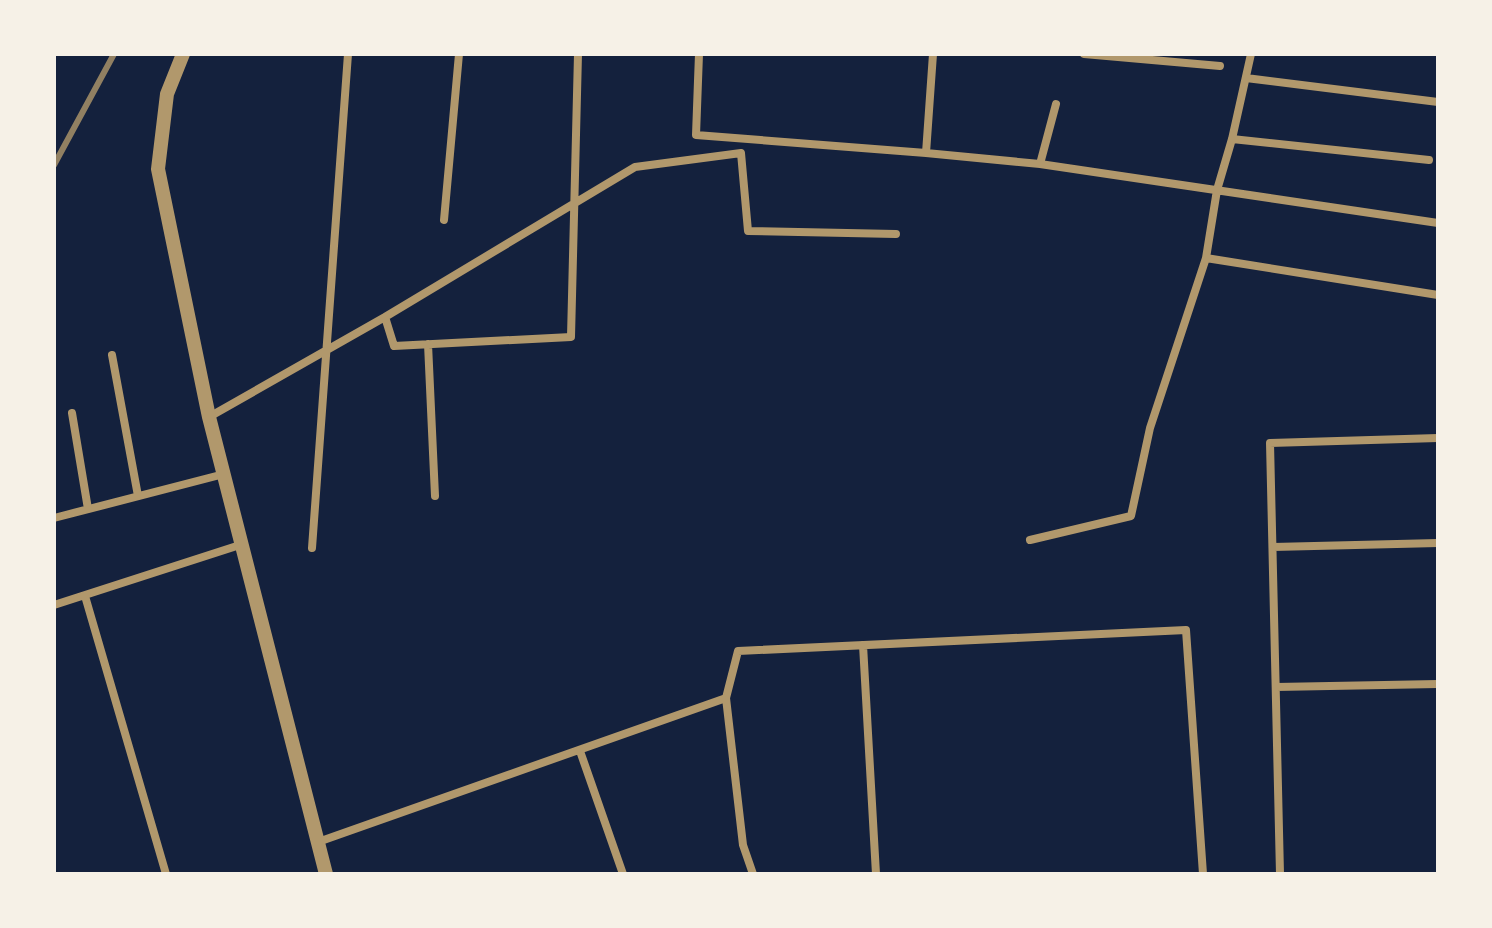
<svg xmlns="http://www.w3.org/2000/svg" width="1492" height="928" font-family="'Space Grotesk',sans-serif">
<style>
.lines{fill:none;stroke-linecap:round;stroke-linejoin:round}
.minor{stroke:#b1986c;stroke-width:8}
.tertiary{stroke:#b1986c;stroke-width:14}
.rail{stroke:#918062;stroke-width:6}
</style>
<rect width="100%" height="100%" fill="#14213d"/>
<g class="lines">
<path class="minor" d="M699,54L696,135L926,153L933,54
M1084,54L1220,66
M1246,78L1438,102
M1232,139L1429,160
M926,153L1040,164L1056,104
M1040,164L1438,223
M444,220L459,54
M1206,258L1438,295
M385,317L394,346L571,337L578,54
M428,344L435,496
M112,355L138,496
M72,413L88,509
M209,417L385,317L635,167L741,153L748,231L896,234
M54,518L224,474
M1030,540L1131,516L1150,428L1206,258L1217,190L1232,139L1251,54
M1273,547L1438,543
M312,548L348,54
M85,596L166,874
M54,605L243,544
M863,645L876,874
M1276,687L1438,684
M580,751L623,874
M318,842L726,698
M753,874L743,845L726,698L738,651L1186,630L1203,874
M1280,874L1270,443L1438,438"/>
<path class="tertiary" d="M183,54L167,94L158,169L209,417L326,874"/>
<path class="rail" d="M54,165L114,54"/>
</g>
<rect width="1492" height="928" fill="none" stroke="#f6f1e7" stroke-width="112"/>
</svg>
